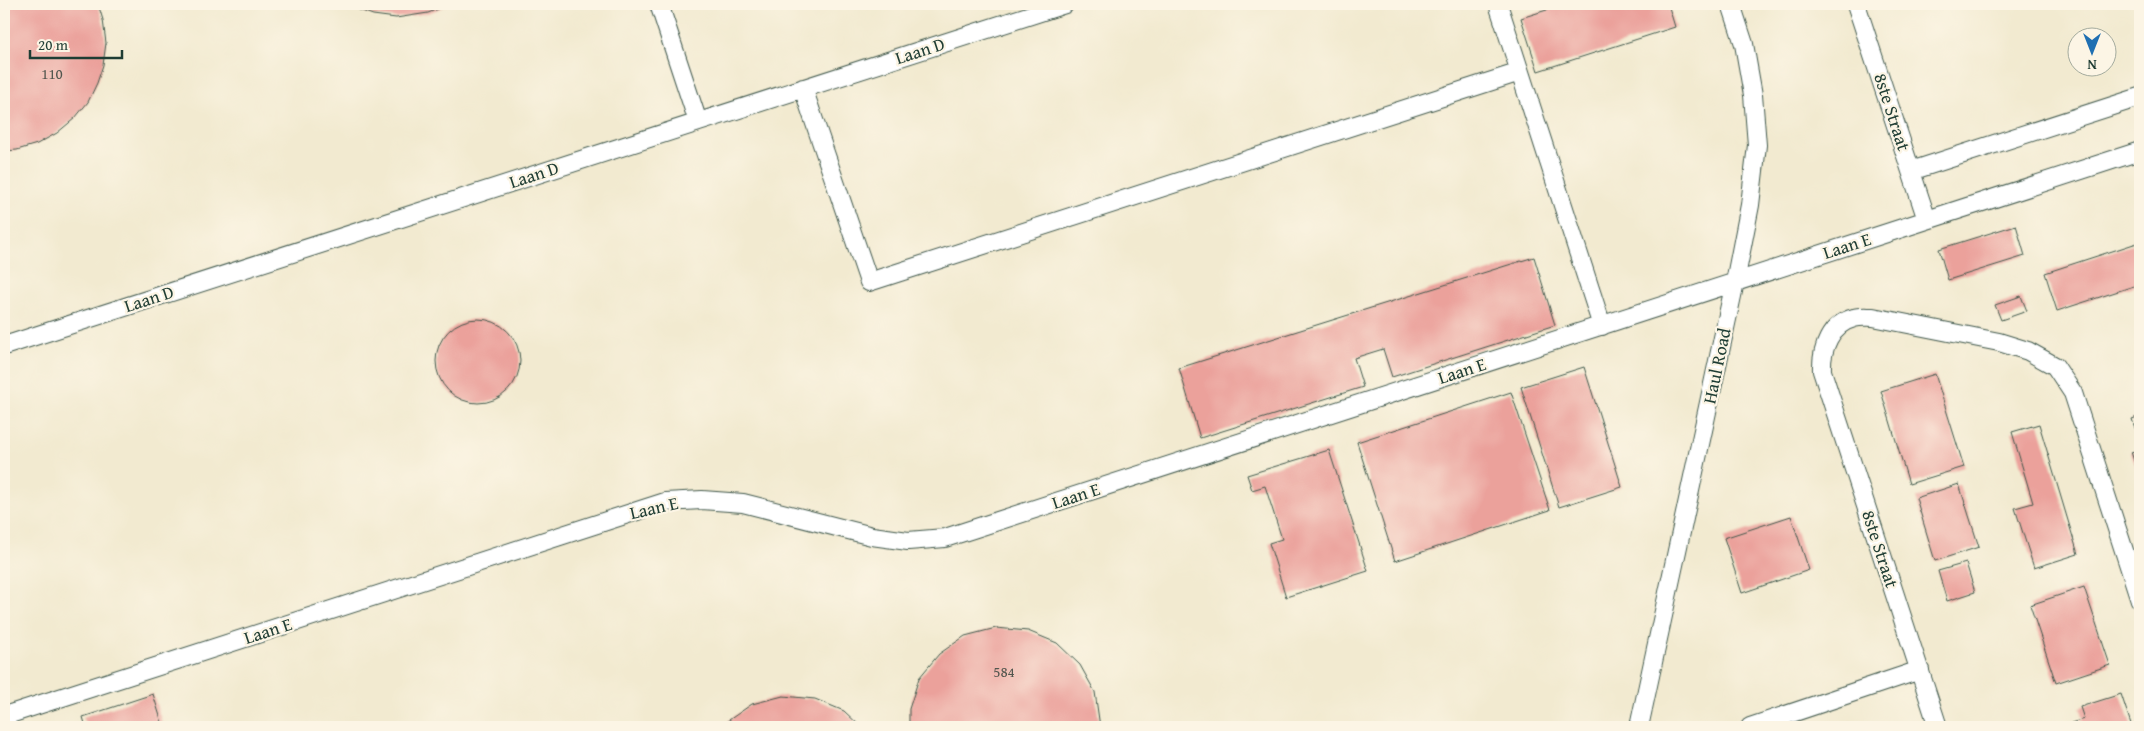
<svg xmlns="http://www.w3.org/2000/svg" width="2144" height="731" font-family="'Gentium Book Plus',serif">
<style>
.building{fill:#eba19b}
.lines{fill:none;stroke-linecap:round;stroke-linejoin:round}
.service-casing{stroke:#3f574b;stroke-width:20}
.service{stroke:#fff;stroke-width:18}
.labels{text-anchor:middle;stroke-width:4.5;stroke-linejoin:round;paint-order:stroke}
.number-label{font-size:15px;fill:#52564e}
.street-label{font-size:18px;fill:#1f3d34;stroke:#fcf5e5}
</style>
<rect width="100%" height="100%" fill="#fcf5e5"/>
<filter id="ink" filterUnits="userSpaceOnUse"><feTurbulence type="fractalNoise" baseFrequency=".02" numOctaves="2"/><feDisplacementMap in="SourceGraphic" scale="10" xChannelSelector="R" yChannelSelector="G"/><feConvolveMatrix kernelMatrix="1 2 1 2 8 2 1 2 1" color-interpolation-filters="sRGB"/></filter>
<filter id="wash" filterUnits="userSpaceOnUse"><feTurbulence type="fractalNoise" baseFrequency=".0096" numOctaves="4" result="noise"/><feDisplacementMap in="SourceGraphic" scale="20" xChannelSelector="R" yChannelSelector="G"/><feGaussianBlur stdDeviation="1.12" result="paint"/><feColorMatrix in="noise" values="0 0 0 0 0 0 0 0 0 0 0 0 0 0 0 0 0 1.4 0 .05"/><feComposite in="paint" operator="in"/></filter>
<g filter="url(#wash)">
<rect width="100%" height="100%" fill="#f2ead0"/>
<g id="blocks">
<path class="building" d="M4,4H98L103,20L106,43L103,65L97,83L88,102L75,118L57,133L37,144L17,150L4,151Z
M343,4H451L428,13L396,18L373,15Z
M1566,4H1668L1675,27L1538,71L1521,18Z
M2016,225L2025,256L1948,280L1939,249Z
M2140,242V284L2057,311L2045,273Z
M1534,257L1555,325L1392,377L1383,349L1354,358L1363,387L1200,438L1179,368Z
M2021,296L2027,311L2001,320L1995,305Z
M436 361a42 42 0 1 1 84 0a42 42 0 1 1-84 0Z
M1584,367L1622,487L1559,507L1521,387Z
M1935,374L1964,467L1909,484L1881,391Z
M1511,392L1550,510L1395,561L1357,442Z
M2140,416V443L2132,419Z
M2039,424L2078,554L2034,568L2015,508L2033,503L2012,432Z
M2140,449V478L2131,452Z
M1329,450L1368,571L1286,597L1269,543L1282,539L1265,486L1252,490L1247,475Z
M1959,484L1979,547L1935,561L1916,498Z
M1791,516L1809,570L1742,593L1724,538Z
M1966,563L1975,592L1947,601L1938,571Z
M2084,587L2110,665L2056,683L2030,605Z
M996,628L1028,631L1057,643L1080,665L1095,692L1100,727H909V709L919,678L939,654L965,636Z
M153,694L163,726L86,727L83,717Z
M2121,694L2132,727H2072L2071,723L2084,719L2080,707Z
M783,696L815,699L844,711L861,727H721L726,722L752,704Z"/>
</g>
</g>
<g filter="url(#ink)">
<use href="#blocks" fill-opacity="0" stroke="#3f574b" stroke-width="1"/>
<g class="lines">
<defs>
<path id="service" d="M659,4L698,122
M1498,4L1602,326
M1856,4L1927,220
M803,88L869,282L1520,72
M1911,171L2140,97
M4,346L1065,4
M4,716L665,502L702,500L743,503L872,536L908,541L945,538L2140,151
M1639,727L1735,282L1750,205L1757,145L1753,95L1744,44L1731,4
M1750,727L1920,670
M1938,727L1822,371C1821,349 1830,324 1854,318C1860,316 1867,317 1873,317L1999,342L2028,351L2055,366L2073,393L2140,600"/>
</defs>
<use href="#service" class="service-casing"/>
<use href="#service" class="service"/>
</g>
</g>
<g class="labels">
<g class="number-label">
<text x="52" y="79">110</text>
<text x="1004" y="677">584</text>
</g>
<g class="street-label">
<text transform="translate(920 51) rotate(-18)" y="6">Laan D</text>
<text transform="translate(1892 112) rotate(72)" y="6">8ste Straat</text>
<text transform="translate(534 175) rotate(-18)" y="6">Laan D</text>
<text transform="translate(1847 246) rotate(-18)" y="6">Laan E</text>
<text transform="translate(149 299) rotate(-18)" y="6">Laan D</text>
<text transform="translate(1717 366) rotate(-78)" y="6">Haul Road</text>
<text transform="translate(1462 371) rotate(-18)" y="6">Laan E</text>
<text transform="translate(1076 496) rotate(-18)" y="6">Laan E</text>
<text transform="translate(654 508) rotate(-13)" y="6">Laan E</text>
<text transform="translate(1880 549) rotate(72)" y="6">8ste Straat</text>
<text transform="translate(268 631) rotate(-18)" y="6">Laan E</text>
</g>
</g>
<rect width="2144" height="731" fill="none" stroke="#fcf5e5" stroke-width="20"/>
<g transform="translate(2092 52) rotate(180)"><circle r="24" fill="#fcf5e5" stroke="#a4ab9e"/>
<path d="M0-4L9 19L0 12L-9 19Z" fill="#1f6fb2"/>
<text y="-8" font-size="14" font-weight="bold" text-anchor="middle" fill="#1f3d34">N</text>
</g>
<path d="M30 50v8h92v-8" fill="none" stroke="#1f3d34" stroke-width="2.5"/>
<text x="38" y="50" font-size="15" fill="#1f3d34" stroke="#fcf5e5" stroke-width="4" paint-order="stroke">20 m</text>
</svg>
